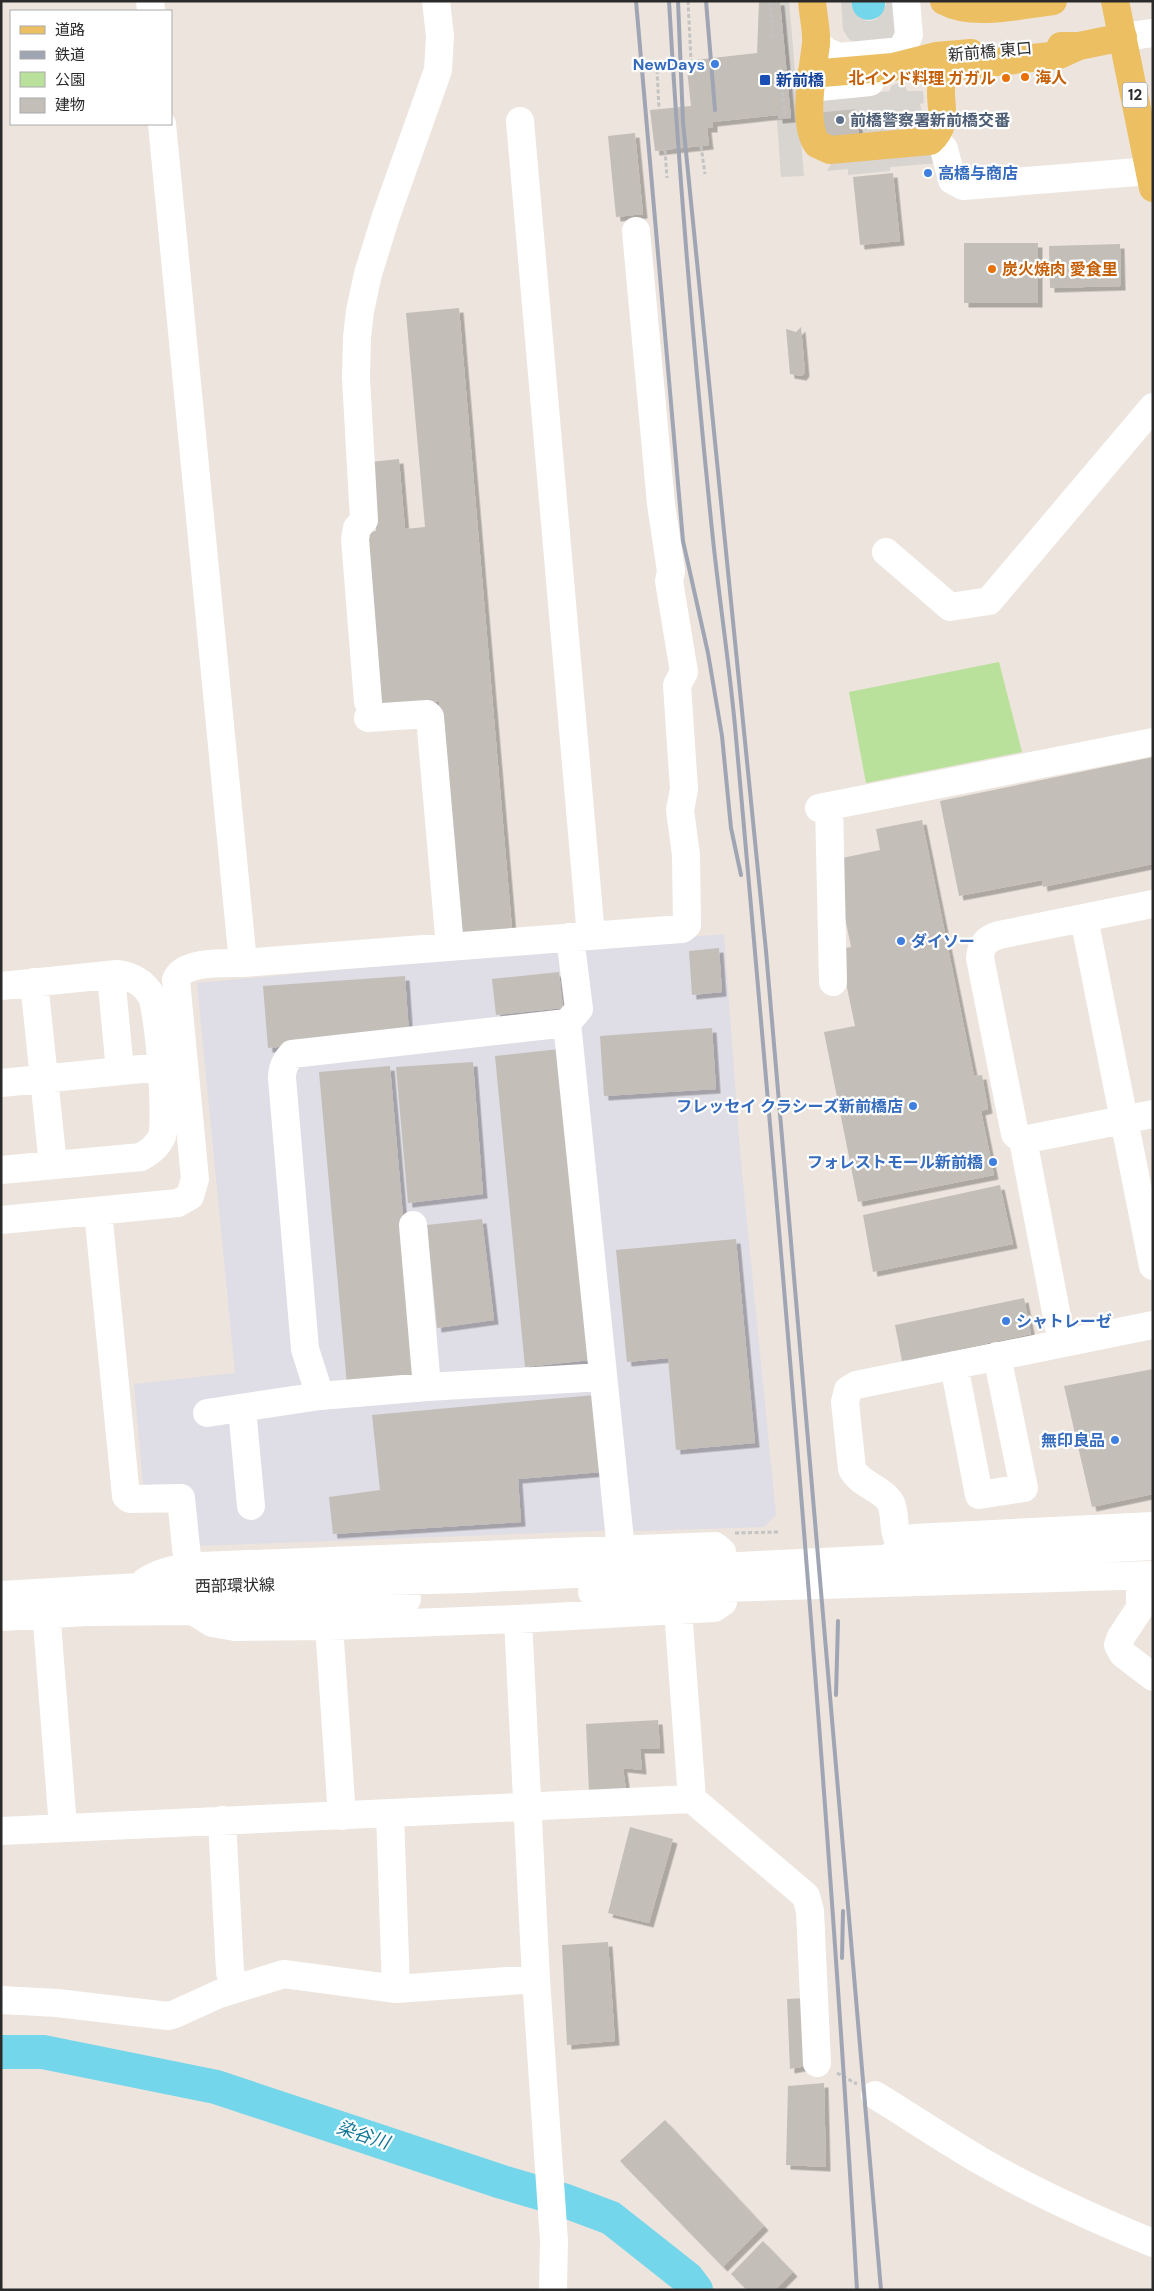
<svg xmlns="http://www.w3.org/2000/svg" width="1154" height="2291" font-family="'DM Sans','Noto Sans JP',sans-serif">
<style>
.industrial{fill:#dfdde5}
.green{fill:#b9e19b}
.plaza{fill:#d8d4d0}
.water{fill:#73d6eb}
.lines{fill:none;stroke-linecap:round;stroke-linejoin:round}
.river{stroke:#73d6eb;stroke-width:34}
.building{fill:#c4beb9;filter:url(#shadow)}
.path{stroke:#c3c3c3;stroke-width:3;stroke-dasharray:4 2.5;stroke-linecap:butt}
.minor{stroke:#fff;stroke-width:28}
.major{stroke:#ecbf62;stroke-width:28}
.rail{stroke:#a0a5b4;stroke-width:4}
.shop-dot{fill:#3f7fe0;stroke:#fff;stroke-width:2}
.food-dot{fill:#e8710a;stroke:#fff;stroke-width:2}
.transit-dot{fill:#1a4fb4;stroke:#fff;stroke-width:2}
.service-dot{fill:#5c6f8a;stroke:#fff;stroke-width:2}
.labels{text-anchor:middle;stroke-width:4.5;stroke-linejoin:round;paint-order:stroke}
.shield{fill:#fff;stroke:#6a6a6a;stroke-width:1}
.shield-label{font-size:15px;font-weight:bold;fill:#2a2a2a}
.street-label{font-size:16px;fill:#2a2a2a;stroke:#fff}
.shop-label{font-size:16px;font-weight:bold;fill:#366cbe;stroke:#fff;text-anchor:end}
.food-label{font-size:16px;font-weight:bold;fill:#c56008;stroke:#fff;text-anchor:start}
.transit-label{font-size:16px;font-weight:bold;fill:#164399;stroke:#fff;text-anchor:start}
.service-label{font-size:16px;font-weight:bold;fill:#4e5e75;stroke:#fff;text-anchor:start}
.water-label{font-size:18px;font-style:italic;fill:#127697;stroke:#fff}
</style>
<defs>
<filter id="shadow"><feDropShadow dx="4.5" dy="4.5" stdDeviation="0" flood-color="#0004"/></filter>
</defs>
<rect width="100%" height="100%" fill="#ece4dd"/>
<path class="industrial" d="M724,934L740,1152L776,1515L764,1527L638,1531L620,1530L196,1546L192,1492L144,1493L134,1384L235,1373L197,983Z"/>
<path class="green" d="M999,662L1022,752L866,783L849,692Z"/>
<path class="plaza" d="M780,1H789L804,176L781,177L777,121L778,119L791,118Z
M841,1H852V5L866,21H871L877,19L886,5L885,1H894L899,35L889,39L855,43L849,39L843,30Z
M903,81L907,91H923L924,103L920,104L922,112H925V118L915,129L912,130V126L899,128V131L859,134L856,109L821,112L820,98L890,91L891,86Z
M929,150L940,163L890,167V171L848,175V169L827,171L832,161Z"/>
<path class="water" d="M852,1H885C887,26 850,26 852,1Z"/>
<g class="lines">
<path class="river" d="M1,2052H43L216,2087L502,2182L563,2200L611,2218L687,2278L696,2290"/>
</g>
<path class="building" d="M759,1H780L791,118L778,119V115L713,122V128H707L709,145L655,151L650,110L691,106L686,61L757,53Z
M856,109L859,134L831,137L824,132L823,112Z
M635,133L643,214L616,217L608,136Z
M893,173L900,241L860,245L853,177Z
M964,243H1038V303H964Z
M1120,244L1121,286L1050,288L1049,246Z
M459,308L512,929L459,934L439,701L365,708L350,534L376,531L370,462L399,459L405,529L425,527L406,313Z
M801,327L805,372L802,376L790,374L786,329L796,332Z
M1153,757V864L1043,887L1042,880L959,896L940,801Z
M922,820L974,1076L982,1075L988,1109L981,1111L994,1175L858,1202L824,1032L855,1026L839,949L851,947L833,860L880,850L876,829Z
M719,948L722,992L692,995L689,951Z
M559,972L563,1008L496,1015L492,979Z
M405,976L409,1034L268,1048L263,986Z
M712,1028L716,1089L604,1096L600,1036Z
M560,1049L590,1360L525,1367L495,1056Z
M473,1062L483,1194L408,1203L396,1067Z
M390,1066L417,1378L347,1385L319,1072Z
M1000,1185L1013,1244L873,1272L863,1215Z
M482,1219L494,1320L437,1328L427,1225Z
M736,1239L755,1443L676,1450L668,1358L627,1362L616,1250Z
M1024,1298L1031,1334L902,1361L895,1325Z
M1153,1369V1494L1092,1507L1064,1386Z
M595,1395L602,1472L518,1479L521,1522L333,1534L329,1497L380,1490L372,1415Z
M658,1720L660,1749H640L642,1770L623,1768L626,1790L589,1792L586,1724Z
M630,1827L673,1839L649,1923L608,1913Z
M608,1942L615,2041L567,2045L562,1945Z
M806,1998V2066L790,2069L787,1999Z
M824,2083L826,2167L786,2165L788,2086Z
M665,2120L764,2226L723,2267L620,2161Z
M763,2241L793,2272L775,2290H747L731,2274Z"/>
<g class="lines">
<path class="path" d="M688,1L691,60
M770,1L773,37
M657,70L659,109
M780,73L785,117
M701,146L705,174
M665,150L667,178
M735,1533L778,1532
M837,2073L857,2084"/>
<path class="minor" d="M150,1L151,11
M1123,37L1153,33
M816,43L827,52L839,57L901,51L909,35L906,1
M810,88L870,82
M520,121L591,936
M162,124L243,963L654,931L682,929L687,925L686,855L680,810L684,789L677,685L684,672L669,581L671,571L661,504L636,231
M934,138L944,149L952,180L963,186L1150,171
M886,552L950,607L989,601L1153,407
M368,702L355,539L357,528L364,520L356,378L357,337L360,311L368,274L386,216L438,70L440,36L436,1
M368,718L427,714L430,717L450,947
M829,806L833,982
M819,808L1153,742
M1153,904L999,935C986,939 981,945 980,958L1015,1134L1023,1140L1153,1114
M1084,918L1153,1266
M111,975L120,1071
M34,982L53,1165
M1,986L117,974C132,976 143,982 151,995C159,1010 167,1119 162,1136C158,1146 150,1152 141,1157L1,1170
M567,1023L621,1550
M1,1083L161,1067
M1023,1140L1062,1343
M98,1211L126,1496L130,1499L181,1498L188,1567
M1,1220L178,1203L190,1196L195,1179L176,980C183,961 225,963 243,963
M413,1225L427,1387
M954,1365L979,1495L1024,1488L997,1356
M320,1396L305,1349L282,1078C282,1068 285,1062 292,1054L567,1023L579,1009L570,937
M242,1409L251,1506
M207,1413L320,1396L427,1387L603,1377
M901,1544C890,1530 898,1510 888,1499C878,1487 860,1484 852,1469L845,1402L848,1390L856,1385L1153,1325
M897,1548L907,1540L914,1538L1153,1526
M139,1587C154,1571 180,1568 201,1566L715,1546L722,1552L724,1597L723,1602L714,1608L518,1619L329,1626L235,1627L212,1623L193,1611
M592,1592L1153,1575
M1140,1592V1608L1121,1637L1118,1645L1123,1654L1153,1677
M1,1595L139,1587L469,1579L1153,1546
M45,1597L63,1827
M678,1610L692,1799
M1,1617L87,1612L193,1611L407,1599
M518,1619L536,1979L554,2241L553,2290
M329,1626L342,1816
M390,1813L396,1989
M222,1820L230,1972L235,1989
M1,1831L692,1799L806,1896L810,1911L817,2063
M1,2000L57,2003L168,2016L175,2014L219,1994L284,1974L396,1989L536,1979
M875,2095C911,2117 945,2140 981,2161C1036,2193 1094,2219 1153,2243"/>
<path class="major" d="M812,1C813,15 817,31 816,44C813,69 802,123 817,144L830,150L930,141C957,118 927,89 951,67L1059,55L1079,46
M944,1C973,17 1021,5 1053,1
M1115,1L1153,188
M1061,46H1079L1123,37
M811,74L893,67L936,56L971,53"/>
<path class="rail" d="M636,1L683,541L708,653L722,736L731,828L741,875
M669,1C679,178 694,354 712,530C719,599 730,668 736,737C782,1254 827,1771 857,2290
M678,1L683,122L766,951L881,2290
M706,1L715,110
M836,1695L838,1621
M842,1958L843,1911"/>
</g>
<g class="shop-dot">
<circle cx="715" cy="64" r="5"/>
<circle cx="928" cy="173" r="5"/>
<circle cx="901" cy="941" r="5"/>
<circle cx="913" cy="1106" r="5"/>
<circle cx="993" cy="1162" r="5"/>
<circle cx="1006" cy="1321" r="5"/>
<circle cx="1115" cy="1440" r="5"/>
</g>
<g class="food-dot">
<circle cx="1025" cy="77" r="5"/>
<circle cx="1006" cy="78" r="5"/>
<circle cx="992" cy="269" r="5"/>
</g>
<rect class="transit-dot" x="759" y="74" width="12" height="12" rx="2.5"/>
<circle class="service-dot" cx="840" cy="120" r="5"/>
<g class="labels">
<rect class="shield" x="1122.5" y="82.5" width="25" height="25" rx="4"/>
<g class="shield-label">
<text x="1135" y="100">12</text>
</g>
<g class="street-label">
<text transform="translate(990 51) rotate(-5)" y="6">新前橋 東口</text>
<text transform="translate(235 1585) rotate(-1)" y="6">西部環状線</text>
</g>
<g class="shop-label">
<text x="705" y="70">NewDays</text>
<text x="938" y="179" text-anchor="start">高橋与商店</text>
<text x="911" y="947" text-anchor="start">ダイソー</text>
<text x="903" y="1112">フレッセイ クラシーズ新前橋店</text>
<text x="983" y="1168">フォレストモール新前橋</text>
<text x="1016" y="1327" text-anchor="start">シャトレーゼ</text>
<text x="1105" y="1446">無印良品</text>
</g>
<g class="food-label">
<text x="1035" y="83">海人</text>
<text x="996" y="84" text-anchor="end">北インド料理 ガガル</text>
<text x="1002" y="275">炭火焼肉 愛食里</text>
</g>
<g class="transit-label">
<text x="776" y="86">新前橋</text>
</g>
<g class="service-label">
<text x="850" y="126">前橋警察署新前橋交番</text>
</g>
<g class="water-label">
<text transform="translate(363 2135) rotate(18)" y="6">染谷川</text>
</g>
</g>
<rect width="1154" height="2291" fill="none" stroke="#2a2a2a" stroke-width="5"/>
<rect x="10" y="10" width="162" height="115" fill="#ffffff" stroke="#aaaaaa"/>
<rect x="20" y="26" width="25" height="8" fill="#ecbf62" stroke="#aaaaaa"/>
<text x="55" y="35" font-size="15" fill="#2a2a2a">道路</text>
<rect x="20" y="51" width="25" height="8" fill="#a0a5b4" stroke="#aaaaaa"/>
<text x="55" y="60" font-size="15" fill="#2a2a2a">鉄道</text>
<rect x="20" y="72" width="25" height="15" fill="#b9e19b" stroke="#aaaaaa"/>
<text x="55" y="85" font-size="15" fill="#2a2a2a">公園</text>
<rect x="20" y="98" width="25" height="15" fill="#c4beb9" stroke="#aaaaaa"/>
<text x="55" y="110" font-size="15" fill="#2a2a2a">建物</text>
</svg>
